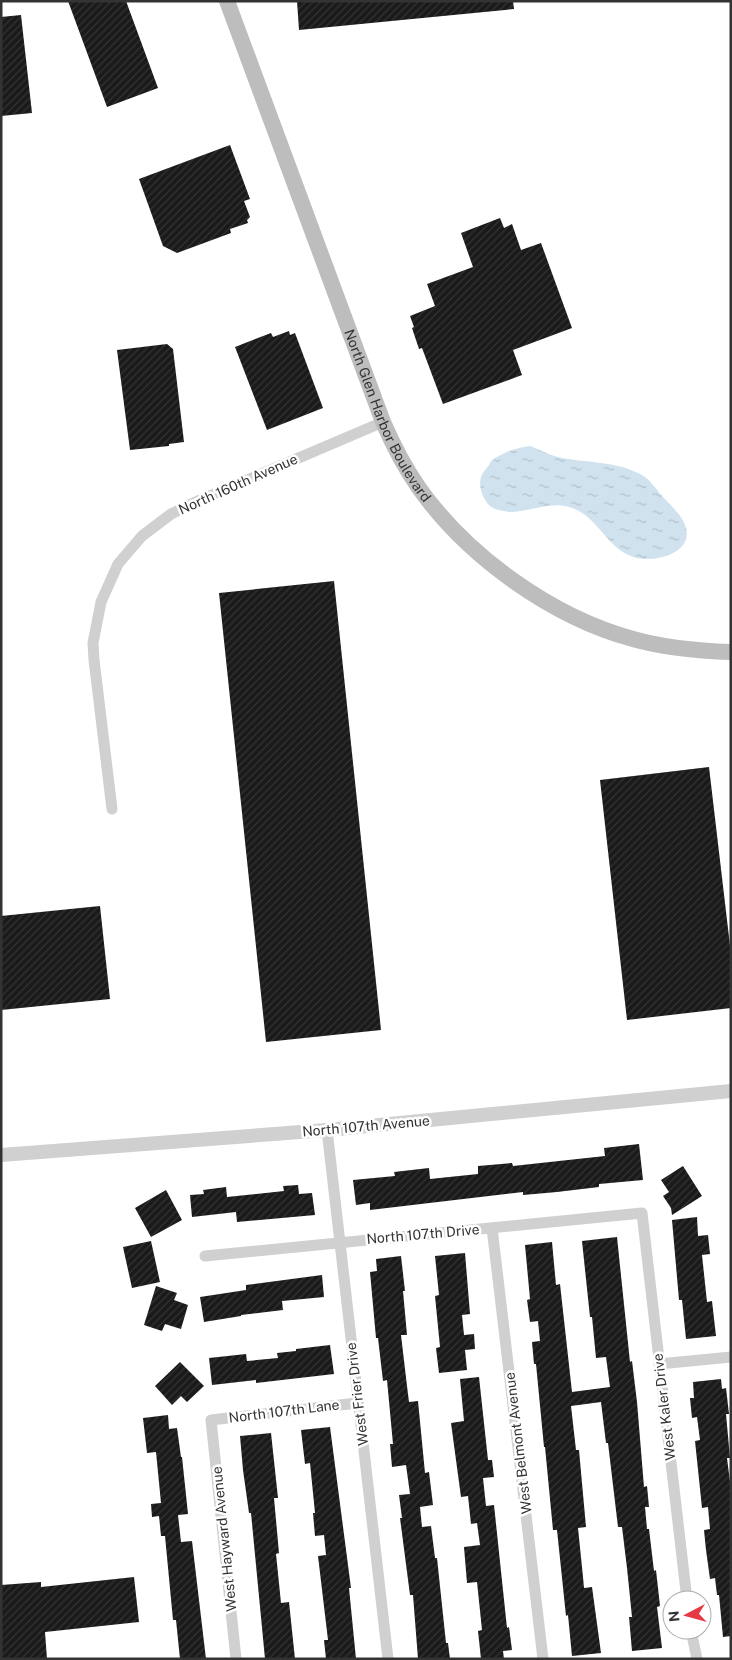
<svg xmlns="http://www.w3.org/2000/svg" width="732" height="1660" font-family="'Public Sans',sans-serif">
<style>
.water{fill:url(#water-ripples)}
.building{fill:url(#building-hatch)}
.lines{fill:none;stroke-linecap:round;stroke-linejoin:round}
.minor{stroke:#d0d0d0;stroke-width:11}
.tertiary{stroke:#d0d0d0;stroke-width:14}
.secondary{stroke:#bdbdbd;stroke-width:16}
.labels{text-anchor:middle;stroke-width:5;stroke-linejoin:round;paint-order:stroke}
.street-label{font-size:14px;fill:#333;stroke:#fff}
</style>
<defs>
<pattern id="water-ripples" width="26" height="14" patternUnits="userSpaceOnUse" patternTransform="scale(1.25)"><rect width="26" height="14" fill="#cfe2ee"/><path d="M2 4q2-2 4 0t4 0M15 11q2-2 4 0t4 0" fill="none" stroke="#b2c2cd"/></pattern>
<pattern id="building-hatch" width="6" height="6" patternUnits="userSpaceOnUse" patternTransform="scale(1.25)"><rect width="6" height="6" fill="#1a1a1a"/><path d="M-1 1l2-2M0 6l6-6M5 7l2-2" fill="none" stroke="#333"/></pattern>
</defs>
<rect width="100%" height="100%" fill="#fff"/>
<path class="water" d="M530,446C541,450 551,456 562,458C588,463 615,461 640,474C651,480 655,488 663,497C671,506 683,516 686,528C692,551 662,560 645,559C607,557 602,516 569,507C551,501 528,512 509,512C503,511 495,510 490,506C483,500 478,486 481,477C483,471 489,467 491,461C504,452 515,448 530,446Z"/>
<path class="building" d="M68,1H126L158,88L107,107Z
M297,1H513L514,9L299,30Z
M21,15L32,113L1,116V17Z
M230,145L250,199L244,201L250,217L247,220L248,223L230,229L231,233L177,253L163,246L139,179Z
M500,218L504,228L512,224L521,250L541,243L572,328L513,350L522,375L443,404L422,348L419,349L412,328L414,327L410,316L435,306L427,284L473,267L461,233Z
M289,331L290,335L295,333L323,408L267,430L235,347L271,333L273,337Z
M167,344L173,349L184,442L169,444V446L130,450L117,350Z
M334,581L381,1030L266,1042L219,593Z
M709,767L731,954V1008L627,1020L600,780Z
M100,906L110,999L1,1010V916Z
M639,1144L643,1180L599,1184V1187L557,1192L523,1195V1192L370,1210V1203L356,1205L353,1180L395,1176L394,1172L429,1168L430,1179L478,1174V1166L512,1163L513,1166L605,1156L604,1148Z
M683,1166L702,1196L672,1215L671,1208L663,1196L669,1192L661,1180Z
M298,1185L299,1194L312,1193L315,1215L237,1222L236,1212L192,1217L190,1195L204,1194L203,1190L226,1187L227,1197L284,1191L283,1186Z
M166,1190L182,1220L151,1237L135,1208Z
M697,1217L698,1236L708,1235L710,1254L702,1255L707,1302L712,1301L716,1336L686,1339L682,1300H679L672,1220Z
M617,1237L630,1362L632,1361L637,1402L644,1487L647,1486L649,1507H645L647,1529H649L654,1571L656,1570L660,1606L657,1607L662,1648L632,1651L629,1617H632L627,1568L622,1527H618L608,1443H606L601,1402L571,1406L576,1450H579L586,1527L578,1528L583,1577L584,1588L592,1587L601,1653L572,1656L568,1615L566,1616L557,1530H553L545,1447H544L536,1364H534L532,1342L540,1341L538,1321L530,1322L527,1300L530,1299L525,1245L552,1242L556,1285L560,1284L572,1392L610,1387L606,1357L596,1358L592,1317H590L582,1241Z
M151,1241L160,1282L132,1288L123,1247Z
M465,1253L470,1314L462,1315L464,1335L474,1334L475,1349L465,1350L467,1370L439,1373L436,1348L440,1347L435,1296L439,1295L435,1256Z
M401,1256L405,1291H403L407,1335H401L407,1386L409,1402L418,1401L425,1473L429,1472L433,1505L420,1507L422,1527L431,1526L435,1558H437L446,1643H448L450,1659H418L413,1595H410L400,1518H402L399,1495L410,1494L406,1465L392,1467L390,1444H393L387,1380L383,1381L378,1338H376L370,1272L377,1271L376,1259Z
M322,1275L324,1297L282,1301L283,1310L241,1315V1316L204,1322L200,1297L246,1290V1285Z
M156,1286L177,1293L174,1300L188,1305L181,1329L165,1324L162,1331L144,1325Z
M330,1345L334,1374L256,1383V1380L212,1385L209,1358L246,1354L247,1361L278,1358L277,1353L296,1351V1349Z
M180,1362L204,1386L187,1402L181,1396L172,1405L155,1386Z
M479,1377L488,1460H492L494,1477L483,1478L486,1506L494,1505L507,1628L509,1627L512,1650L503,1651L504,1659H481L478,1631L482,1630L477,1582L467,1583L464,1547L480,1545L477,1523L471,1524L468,1496L461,1497L451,1423L464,1421L460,1379Z
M721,1379L722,1389L726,1388L729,1414H726L730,1458H727L731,1490V1636L723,1637L719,1595H717L715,1578L710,1579L706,1550L704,1530L710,1529L708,1507L702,1508L695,1441L700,1440L697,1417L692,1418L690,1398H694L693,1382Z
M168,1415L169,1429L177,1428L181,1457H182L188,1514L178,1515L181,1542L192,1541L206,1659H180L176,1620H173L165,1536H161L159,1516L152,1517L151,1504L161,1503L156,1452L147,1453L143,1418Z
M330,1427L351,1588H349L356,1659H326L324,1640H328L318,1556L326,1555L324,1535L315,1536L313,1513H315L310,1463L305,1464L301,1430Z
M271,1433L278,1498H274L279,1553L276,1554L281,1603L289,1602L295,1659H265L251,1513H249L243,1470L240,1436Z
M134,1577L139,1622L45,1632L47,1659H2L1,1585L41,1582V1587Z"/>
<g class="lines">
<path class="minor" d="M112,809L94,660L93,643L101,602L118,564L142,536L171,514L200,500L383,422
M327,1130L388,1659
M492,1228L543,1659
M205,1256L642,1213L687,1600
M659,1364L731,1357
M691,1630L697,1659
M236,1659L211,1420L357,1403"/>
<path class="tertiary" d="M1,1155L327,1130L731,1091"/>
<path class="secondary" id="s1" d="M227,1L383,422C393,445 405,468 419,488C468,557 552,617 633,639C665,648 698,651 731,652"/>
</g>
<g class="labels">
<g class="street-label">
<text dy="5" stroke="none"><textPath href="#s1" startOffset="445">North Glen Harbor Boulevard</textPath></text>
<text transform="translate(238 484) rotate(-24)" y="5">North 160th Avenue</text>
<text transform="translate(366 1126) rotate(-5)" y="5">North 107th Avenue</text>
<text transform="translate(423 1234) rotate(-5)" y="5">North 107th Drive</text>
<text transform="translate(357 1394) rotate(-97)" y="5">West Frier Drive</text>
<text transform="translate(664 1407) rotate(-97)" y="5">West Kaler Drive</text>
<text transform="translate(284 1411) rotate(-7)" y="5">North 107th Lane</text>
<text transform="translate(518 1443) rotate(-97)" y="5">West Belmont Avenue</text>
<text transform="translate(224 1539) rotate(-96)" y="5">West Hayward Avenue</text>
</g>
</g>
<rect width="732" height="1660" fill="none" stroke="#333333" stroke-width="5"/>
<g transform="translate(687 1615) rotate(264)"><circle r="24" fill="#ffffff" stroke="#adadad"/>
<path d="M0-4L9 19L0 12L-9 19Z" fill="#e63946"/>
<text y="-8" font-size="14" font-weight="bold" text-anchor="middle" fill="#333333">N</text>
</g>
</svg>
